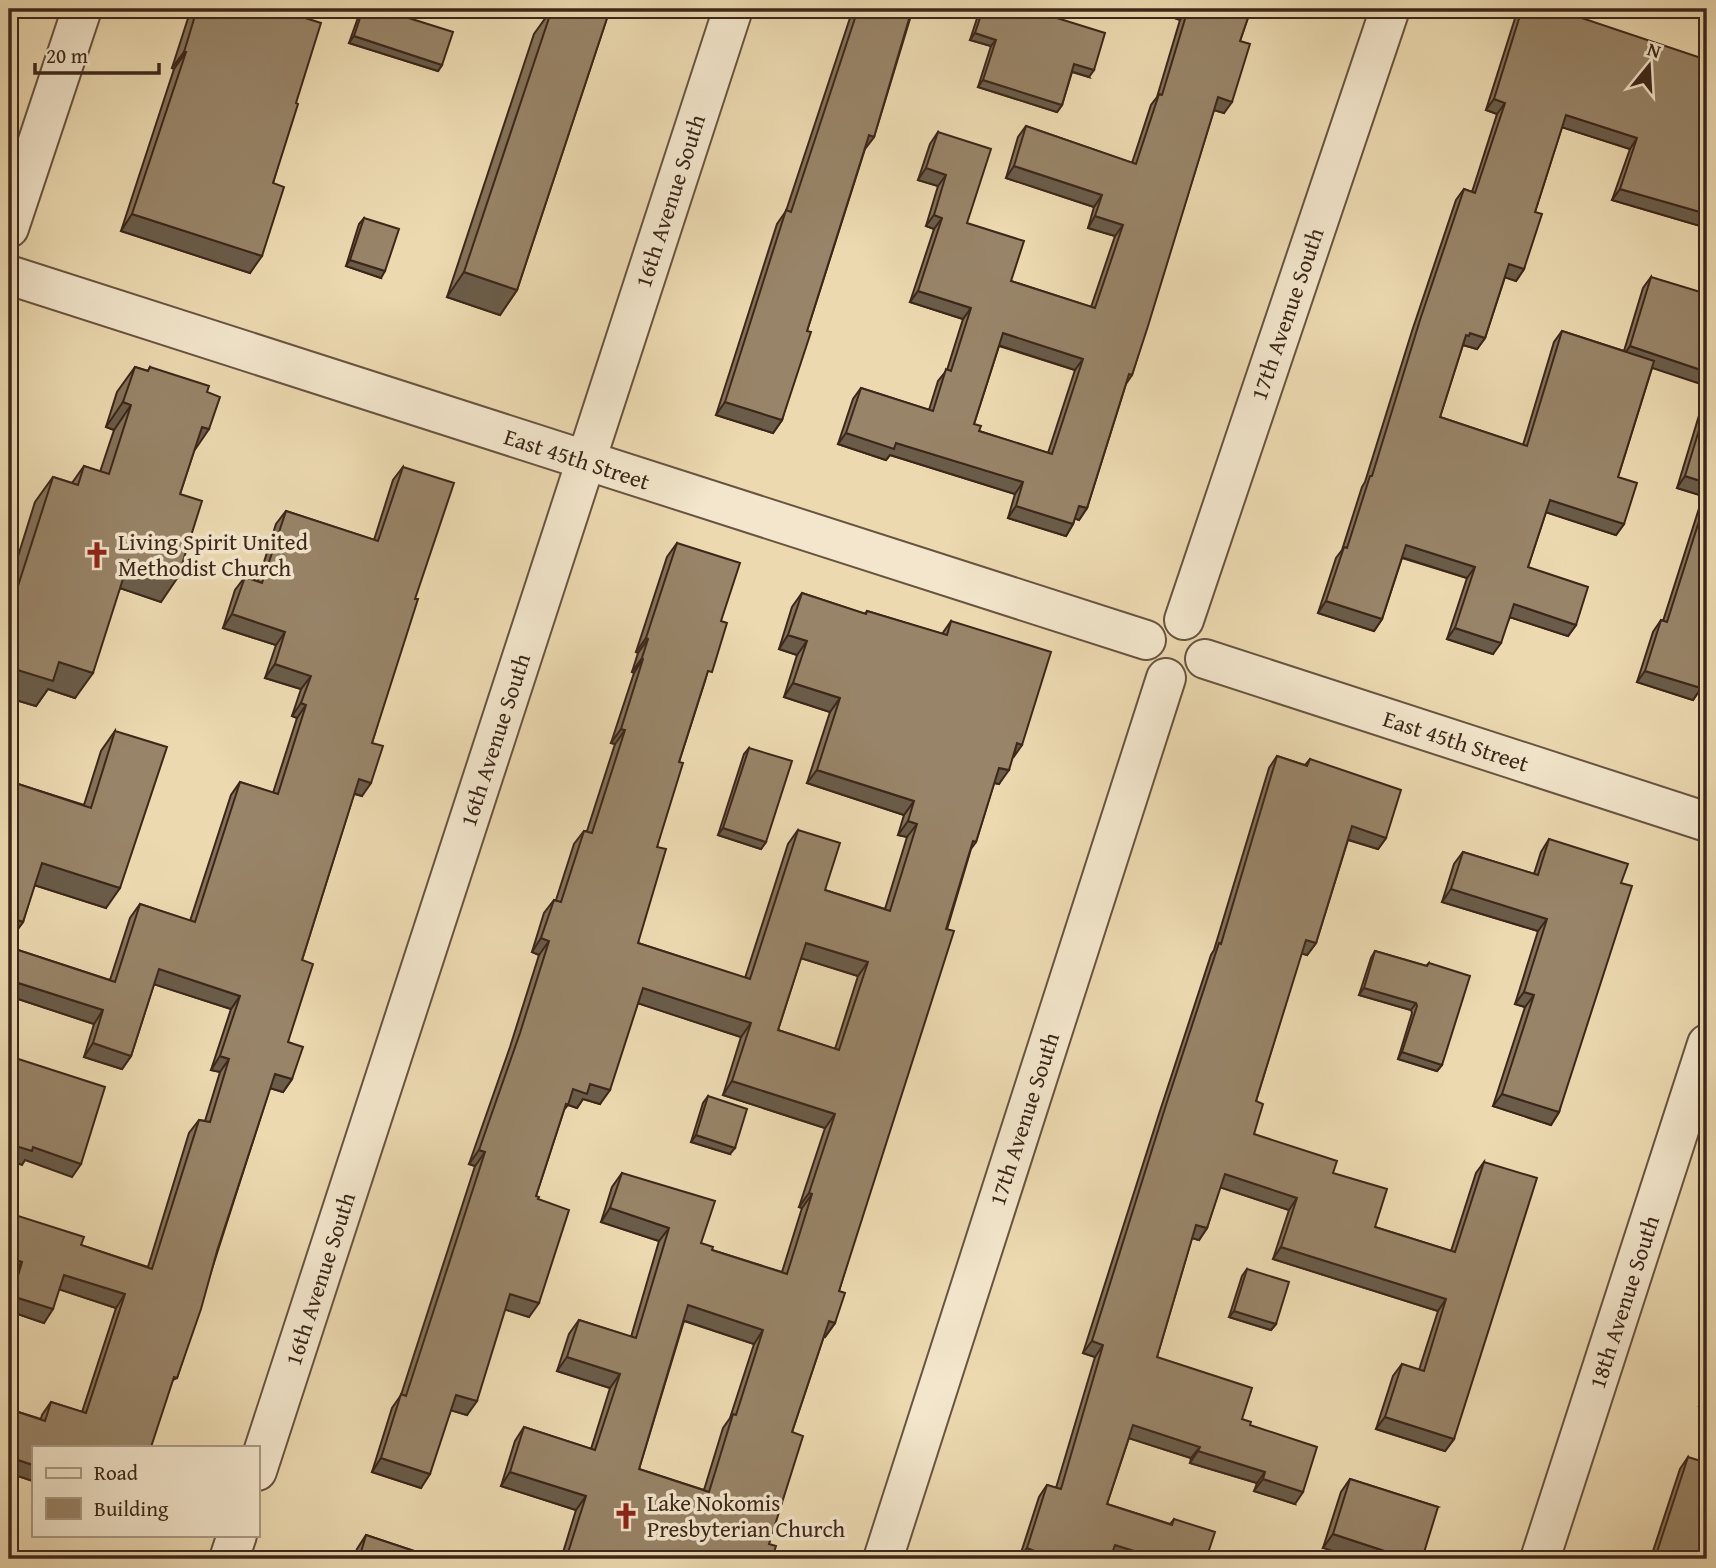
<svg xmlns="http://www.w3.org/2000/svg" width="1716" height="1568" font-family="'Gentium Book Plus',serif">
<style>
.lines{fill:none;stroke-linecap:round;stroke-linejoin:round}
.minor-casing{stroke:#685440;stroke-width:42}
.tertiary-casing{stroke:#685440;stroke-width:42}
.minor{stroke:#f3e6cc;stroke-width:38}
.tertiary{stroke:#f3e6cc;stroke-width:38}
.wall{fill:#837259;stroke:#3c271a;stroke-width:2;fill-rule:evenodd}
.shaded-wall{fill:#6a5c49;stroke:#3c271a;stroke-width:2}
.building{fill:#988468;stroke:#3c271a;stroke-width:2;fill-rule:evenodd}
.labels{text-anchor:middle;stroke-width:7;stroke-linejoin:round;paint-order:stroke}
.street-label{font-size:23px;fill:#3c271a;stroke:#f3e6cc}
.poi-label{font-size:23px;fill:#3c271a;stroke:#f3e6cc;text-anchor:start}
</style>
<rect width="100%" height="100%" fill="#ecd9b0"/>
<filter id="stains"><feTurbulence type="fractalNoise" baseFrequency=".00286" numOctaves="4"/><feColorMatrix values="0 0 0 0 .2 0 0 0 0 .09 0 0 0 0 .02 0 0 0 .5 -.17"/></filter>
<radialGradient id="worn" r=".72"><stop offset=".6" stop-color="#630" stop-opacity="0"/><stop offset="1" stop-color="#630" stop-opacity=".3"/></radialGradient>
<g class="lines">
<defs>
<path id="minor" d="M9,275L1146,640
M1184,620L1390,9
M1205,659L1707,822
M257,1471L733,9
M229,1559L237,1535
M883,1559L1166,678
M1540,1559L1707,1044"/>
<path id="tertiary" d="M9,228L82,9"/>
</defs>
<use href="#minor" class="minor-casing"/>
<use href="#tertiary" class="tertiary-casing"/>
<use href="#minor" class="minor"/>
<use href="#tertiary" class="tertiary"/>
</g>
<path class="wall" d="M191,9H301L299,16L296,103L273,183L250,273L121,231L174,69L172,68Z
M361,9H398L396,14L442,65L438,71L349,43Z
M550,9H610L517,290L500,315L447,297L534,34L549,13Z
M853,9H913L874,137L865,149L807,331L782,420L773,433L716,415L777,224L786,211Z
M980,9H1028L1089,77L1072,72L1062,105L1057,112L978,87L991,46L970,40Z
M1175,9H1251L1240,41L1224,113L1214,110L1132,375L1126,384L1087,508L1079,520L1075,518L1073,524L1066,536L1008,518L1015,494L890,455L886,460L838,444L853,399L861,388L929,410L938,381L947,370L963,319L910,302L934,229L926,226L938,186L918,180L930,144L938,132L967,223L1011,281L1091,307L1115,236L1088,228L1094,207L1006,178L1018,137L1026,126L1132,163L1151,105L1157,97L1180,20L1172,17ZM999,346L1075,370L1048,453L979,431L974,424Z
M1518,9H1555L1707,228L1612,200L1630,149L1562,127L1535,212L1524,269L1516,281L1505,277L1485,338L1477,349L1463,345L1440,417L1523,445L1554,342L1562,331L1624,351L1643,288L1651,277L1652,368L1618,477L1624,524L1616,535L1546,512L1528,567L1576,625L1568,636L1510,617L1493,654L1447,639L1467,578L1402,558L1382,619L1374,631L1318,613L1336,558L1342,550L1362,487L1365,482L1412,331L1456,200L1464,189L1472,192L1497,114L1486,110Z
M364,218L381,278L346,266L359,224Z
M135,367L148,371L150,367L194,451L180,494L161,602L120,588L75,698L48,689L36,706L9,698V585L35,502L53,477L72,483L84,466L100,472L114,430L106,427L117,392Z
M1707,389V669L1701,688L1693,700L1637,682L1653,632L1661,620L1663,621L1703,496L1677,488Z
M403,467L415,599L372,743L362,796L354,794L302,960L288,1042L292,1079L283,1092L270,1088L177,1378L33,1447V1481L9,1473V1409L41,1419L42,1415L51,1402L82,1412L116,1308L59,1289L44,1323L9,1311V1289L13,1276L9,1213L81,1245L148,1267L189,1133L199,1120L205,1121L220,1072L211,1070L231,1009L154,984L131,1056L122,1069L84,1057L94,1024L9,996V963L18,950L110,980L130,918L140,904L190,921L231,795L240,782L273,793L297,718L292,716L301,689L265,678L276,645L223,628L235,590L245,577L258,581L276,524L286,511L374,540L393,480Z
M677,543L721,621L705,681L679,762L657,847L638,943L745,978L788,844L798,830L825,890L885,909L907,837L898,835L904,815L807,783L830,712L784,697L797,655L779,649L792,607L802,593L865,614L867,611L942,634L951,621L1012,758L999,784L994,783L976,842L971,849L839,1291L835,1323L825,1337L824,1336L792,1432L769,1544L772,1559H561L576,1510L501,1486L515,1441L524,1427L591,1449L610,1388L557,1371L569,1334L579,1320L631,1337L659,1241L601,1222L612,1187L622,1173L701,1243L712,1250L782,1272L802,1208L799,1207L825,1128L723,1095L741,1037L638,1003L600,1104L583,1099L577,1108L568,1105L564,1110L536,1196L538,1199L529,1317L505,1309L467,1415L451,1410L421,1488L372,1472L392,1408L401,1395L475,1166L469,1164L510,1047L539,955L532,952L544,913L554,900H556L574,844L584,831H587L615,744L611,743L634,673L632,672L638,653L636,652L667,557ZM801,958L858,976L835,1049L778,1030ZM684,1321L754,1344L730,1418L723,1428L704,1490L639,1469Z
M115,731L106,908L34,885L23,922L9,941V781L84,805L101,751Z
M749,748L766,842L761,849L718,835L744,754Z
M1277,756L1305,765L1310,759L1386,838L1378,849L1348,840L1316,943L1307,955L1301,953L1256,1101L1254,1134L1333,1173L1375,1227L1451,1251L1476,1173L1484,1162L1454,1439L1445,1451L1376,1429L1393,1376L1402,1364L1419,1370L1438,1311L1273,1259L1289,1210L1220,1187L1207,1228L1199,1240L1192,1238L1157,1357L1250,1425L1295,1504L1254,1491L1257,1483L1190,1463L1191,1458L1129,1438L1107,1504L1170,1524L1174,1519L1206,1559H1115L1110,1558V1559H1019L1039,1497L1047,1485L1056,1488L1095,1357L1083,1353L1158,1117L1211,955L1214,950L1269,768Z
M1549,839L1621,883L1559,1112L1551,1125L1493,1106L1525,1007L1515,1004L1538,931L1442,902L1454,864L1463,852L1534,874L1541,852Z
M1375,951L1426,966L1429,963L1442,1065L1437,1071L1398,1059L1412,1013L1411,1010L1359,995L1371,958Z
M708,1096L730,1154L691,1142L703,1103Z
M1247,1269L1276,1324L1271,1330L1229,1317L1242,1276Z
M1707,1380V1409L1699,1406Z
M1688,1457L1707,1559H1644L1647,1555L1651,1557L1680,1469Z
M1350,1479L1438,1507L1323,1548L1341,1492Z
M366,1535L438,1559H353L357,1549Z"/>
<path class="shaded-wall" d="M1178,9H1188L1180,20L1172,17Z
M975,33L996,40L991,46L970,40Z
M354,36L442,65L438,71L349,43Z
M184,52H186L174,69L172,68Z
M1074,64L1094,70L1089,77L1070,71Z
M983,80L1062,105L1057,112L978,87Z
M1218,97L1232,102L1224,113L1210,109Z
M1494,99L1505,103L1497,114L1486,110Z
M1566,115L1637,138L1630,149L1558,126Z
M869,135L874,137L864,150Z
M1014,166L1102,195L1094,207L1006,178Z
M926,168L946,175L938,186L918,180Z
M1620,189L1707,214V228L1612,200Z
M132,214L262,256L250,273L121,231Z
M934,215L942,218L934,229L926,226Z
M1095,216L1123,225L1115,236L1088,228Z
M350,260L385,271L381,278L346,266Z
M1509,264L1524,269L1516,281L1501,276Z
M464,272L517,290L500,315L447,297Z
M918,291L971,308L963,319L910,302Z
M1003,333L1083,359L1075,370L995,344Z
M1470,333L1485,338L1477,349L1463,345L1466,335Z
M1630,346L1707,372V386L1622,358Z
M123,402L131,405L114,430L106,427Z
M725,402L782,420L773,433L716,415Z
M202,427L209,429L192,454Z
M846,433L896,443L1023,482L1015,494L890,455L886,460L838,444Z
M1685,476L1707,483V489L1703,496L1677,488Z
M1550,500L1624,524L1616,535L1542,511Z
M1016,506L1073,524L1066,536L1008,518Z
M1079,506L1087,508L1079,520L1071,517Z
M1406,545L1475,567L1467,578L1398,556Z
M129,560L178,577L161,602L111,585Z
M1326,601L1382,619L1374,631L1318,613Z
M1514,604L1576,625L1568,636L1506,616Z
M232,614L285,632L276,645L223,628Z
M1455,628L1501,643L1493,654L1447,639Z
M788,635L807,641L797,655L779,649Z
M646,638L648,639L638,653L636,652Z
M9,644L18,647L9,660Z
M642,658L643,659L634,673L632,672Z
M59,662L93,673L75,698L48,689L36,706L9,698V671L11,668Z
M275,664L311,676L301,689L265,678Z
M1645,671L1701,688L1693,700L1637,682Z
M793,683L840,698L830,712L784,697Z
M301,703L306,705L297,718L292,716Z
M621,729L625,730L615,744L611,743Z
M1017,743L1022,745L1013,758Z
M999,768L1009,770L999,784L990,782Z
M817,770L914,801L904,815L807,783Z
M359,779L371,783L362,796L350,792Z
M908,821L917,824L907,837L898,835Z
M1352,826L1386,838L1378,849L1343,838Z
M723,828L766,842L761,849L718,835Z
M42,863L120,888L106,908L28,883Z
M1451,889L1547,919L1538,931L1442,902Z
M9,917L23,922L9,941Z
M541,938L549,941L539,955L532,952Z
M1306,940L1316,943L1307,955L1297,952Z
M806,943L868,962L858,976L797,957Z
M159,969L240,996L231,1009L150,983Z
M9,980L103,1010L94,1024L9,996Z
M643,988L751,1023L741,1037L634,1002Z
M1364,988L1416,1003L1411,1010L1359,995Z
M1524,992L1534,995L1525,1007L1515,1004Z
M93,1043L131,1056L122,1069L84,1057Z
M1402,1052L1442,1065L1437,1071L1398,1059Z
M220,1056L229,1059L220,1072L211,1070Z
M275,1074L292,1079L283,1092L266,1087Z
M732,1081L835,1114L825,1128L723,1095Z
M590,1084L610,1090L600,1104L583,1099L577,1108L563,1103L573,1089Z
M1502,1094L1559,1112L1551,1125L1493,1106Z
M696,1135L735,1148L730,1154L691,1142Z
M9,1144L33,1147L81,1164L72,1177L25,1160L22,1165L9,1160Z
M479,1150L485,1152L475,1166L469,1164Z
M1225,1174L1297,1198L1289,1210L1216,1186Z
M809,1193L812,1194L802,1208L799,1207Z
M610,1208L669,1228L659,1241L601,1222Z
M1196,1225L1207,1228L1199,1240L1188,1237Z
M1281,1247L1446,1299L1438,1311L1273,1259Z
M9,1258L22,1262L13,1276L9,1274Z
M64,1275L125,1294L116,1308L55,1288Z
M510,1294L539,1303L529,1317L500,1308Z
M12,1296L53,1309L44,1323L9,1311V1300Z
M688,1305L763,1330L754,1344L679,1319Z
M1234,1311L1276,1324L1271,1330L1229,1317Z
M829,1321L835,1323L825,1337L819,1334Z
M1092,1341L1103,1345L1095,1357L1083,1353Z
M567,1357L620,1374L610,1388L557,1371Z
M1707,1394V1409L1699,1406Z
M456,1395L477,1401L467,1415L446,1409Z
M1385,1417L1454,1439L1445,1451L1376,1429Z
M1133,1425L1200,1447L1191,1458L1125,1437Z
M1198,1451L1265,1472L1257,1483L1190,1463Z
M9,1457L33,1465V1481L9,1473Z
M381,1458L430,1474L421,1488L372,1472Z
M510,1472L586,1496L576,1510L501,1486Z
M1263,1479L1303,1492L1295,1504L1254,1491Z
M1333,1534L1409,1559H1359L1323,1548Z
M1115,1545L1160,1559H1115L1106,1557Z
M1027,1548L1035,1551L1030,1559H1019Z"/>
<path class="building" d="M197,9H301L299,16L321,23L296,103L298,104L273,183L284,187L262,256L132,214L186,52H184Z
M363,9H398L396,14L453,32L442,65L354,36Z
M552,9L559,11L560,9H610L517,290L464,272Z
M858,9H912L874,137L869,135L807,331L811,332L782,420L725,402L786,210L791,212Z
M983,9H1028L1105,33L1094,70L1074,64L1062,105L983,80L996,40L975,33Z
M1188,9H1251L1240,41L1250,44L1232,102L1218,97L1148,326L1132,375L1129,374L1087,508L1079,506L1073,524L1016,506L1023,482L896,443L894,449L846,433L861,388L933,411L946,369L951,371L971,308L918,291L942,218L934,215L946,175L926,168L938,132L991,149L967,223L1024,241L1011,281L1095,308L1123,225L1095,216L1102,195L1014,166L1026,126L1136,164L1159,94L1162,95ZM1003,333L1083,359L1052,454L979,431L981,426L974,424Z
M1522,9H1555L1707,60V214L1620,189L1637,138L1566,115L1535,212L1542,214L1524,269L1509,264L1485,338L1470,333L1469,336L1466,335L1440,417L1527,446L1562,331L1654,361L1618,477L1637,483L1624,524L1550,500L1528,567L1588,587L1576,625L1514,604L1501,643L1455,628L1475,567L1406,545L1382,619L1326,601L1344,547L1347,548L1370,476H1372L1420,320L1464,189L1475,193L1505,103L1494,99Z
M364,218L399,229L385,271L350,260Z
M1651,277L1707,294V372L1630,346Z
M135,367L148,371L150,367L209,386L207,392L220,397L209,429L202,427L180,494L202,501L178,577L129,560L93,673L59,662L53,681L11,668L18,647L9,644V614L53,477L78,485L84,466L109,474L131,405L123,402Z
M1707,404V483L1685,476Z
M403,467L454,483L415,599H418L372,743L383,746L371,783L359,779L302,960L313,964L288,1042L303,1047L292,1079L275,1074L217,1251L201,1309L177,1378L174,1377L151,1447H33V1465L9,1457V1409L45,1421L51,1402L86,1413L125,1294L64,1275L53,1309L12,1296L22,1262L9,1258V1213L84,1237L81,1245L152,1269L199,1120L210,1122L229,1059L220,1056L240,996L159,969L131,1056L93,1043L103,1010L9,980L18,950L115,982L140,904L195,922L240,782L278,794L306,705L301,703L311,676L275,664L285,632L232,614L245,577L262,583L286,511L378,541Z
M1707,496V669L1701,688L1645,671L1661,620L1667,622Z
M677,543L740,563L721,621L727,623L712,672L708,671L679,762L683,763L657,847L666,849L638,943L750,979L798,830L840,843L825,890L890,911L917,824L908,821L914,801L817,770L840,698L793,683L807,641L788,635L802,593L866,614L867,611L947,635L951,621L1051,652L1022,745L1017,743L1009,770L999,768L976,842L973,841L946,929L954,931L839,1291L845,1293L835,1323L829,1321L792,1432L803,1436L769,1544L776,1546L772,1559H566L586,1496L510,1472L524,1427L595,1450L620,1374L567,1357L579,1320L636,1338L669,1228L610,1208L622,1173L715,1201L701,1243L713,1247L712,1250L787,1274L812,1194L809,1193L835,1114L732,1081L751,1023L643,988L610,1090L590,1084L587,1094L573,1089L568,1105L566,1104L536,1196L539,1197L538,1199L569,1210L539,1303L510,1294L477,1401L456,1395L430,1474L381,1458L401,1394L406,1396L485,1152L479,1150L520,1033L549,941L541,938L554,900L561,902L584,831L592,833L625,730L621,729L643,659L642,658L648,639L646,638ZM806,943L868,962L839,1050L778,1030ZM688,1305L763,1330L736,1415L733,1414L709,1492L639,1469Z
M115,731L167,747L120,888L42,863L23,922L9,917V781L91,808Z
M749,748L792,761L766,842L723,828Z
M1277,756L1307,766L1310,759L1401,790L1386,838L1352,826L1316,943L1306,940L1256,1101L1263,1104L1254,1134L1337,1161L1333,1173L1387,1189L1375,1227L1455,1252L1484,1162L1537,1178L1454,1439L1385,1417L1402,1364L1424,1371L1446,1299L1281,1247L1297,1198L1225,1174L1207,1228L1196,1225L1157,1357L1252,1388L1242,1419L1251,1422L1250,1425L1317,1447L1303,1492L1263,1479L1265,1472L1198,1451L1200,1447L1133,1425L1107,1504L1172,1525L1174,1519L1215,1532L1206,1559H1160L1115,1545L1110,1559H1033L1035,1551L1027,1548L1047,1485L1061,1489L1103,1345L1092,1341L1166,1105L1219,943L1221,944Z
M1549,839L1628,864L1621,883L1632,886L1559,1112L1502,1094L1534,995L1524,992L1547,919L1451,889L1463,852L1538,875Z
M1375,951L1427,966L1429,963L1470,976L1442,1065L1402,1052L1417,1006L1416,1003L1364,988Z
M9,1056L105,1087L81,1164L33,1147L32,1151L9,1144Z
M708,1096L747,1109L735,1148L696,1135Z
M1247,1269L1289,1282L1276,1324L1234,1311Z
M1688,1457L1707,1463V1559H1645L1647,1555L1655,1558Z
M1350,1479L1438,1507L1422,1559H1409L1333,1534Z
M366,1535L438,1559H359Z"/>
<defs>
<symbol id="church-bare" viewBox="-9 -9 18 18"><path d="M-1.2-6h2.4v3.5h3.3v2.4h-3.3V6h-2.4V-.1h-3.3v-2.4h3.3Z" fill="#8f2418" stroke="#f3e6cc" stroke-width="2.5" paint-order="stroke"/></symbol>
</defs>
<g fill-rule="evenodd">
<use href="#church-bare" x="78" y="536" width="38" height="38"/>
<use href="#church-bare" x="607" y="1497" width="38" height="38"/>
</g>
<g class="labels">
<g class="street-label">
<text transform="translate(670 201) rotate(-72)" y="8">16th Avenue South</text>
<text transform="translate(1287 314) rotate(-71)" y="8">17th Avenue South</text>
<text transform="translate(577 459) rotate(18)" y="8">East 45th Street</text>
<text transform="translate(495 740) rotate(-72)" y="8">16th Avenue South</text>
<text transform="translate(1456 741) rotate(18)" y="8">East 45th Street</text>
<text transform="translate(1024 1119) rotate(-72)" y="8">17th Avenue South</text>
<text transform="translate(320 1279) rotate(-72)" y="8">16th Avenue South</text>
<text transform="translate(1624 1302) rotate(-72)" y="8">18th Avenue South</text>
</g>
<g class="poi-label">
<text x="118" y="550">Living Spirit United<tspan x="118" dy="26">Methodist Church</tspan></text>
<text x="647" y="1511">Lake Nokomis<tspan x="647" dy="26">Presbyterian Church</tspan></text>
</g>
</g>
<rect width="1716" height="1568" fill="none" stroke="#ecd9b0" stroke-width="35"/>
<rect x="10" y="10" width="1695" height="1547" fill="none" stroke="#3c271a" stroke-width="3.5"/>
<rect x="18" y="18" width="1681" height="1533" fill="none" stroke="#3c271a" stroke-width="2"/>
<rect x="32" y="1446" width="228" height="91" fill="#f3e6cc" stroke="#aa9a85" stroke-width="2"/>
<rect x="46" y="1468" width="35" height="10" fill="#f3e6cc" stroke="#aa9a85" stroke-width="2"/>
<text x="94" y="1480" font-size="21" fill="#3c271a">Road</text>
<rect x="46" y="1498" width="35" height="21" fill="#988468" stroke="#aa9a85" stroke-width="2"/>
<text x="94" y="1516" font-size="21" fill="#3c271a">Building</text>
<g transform="translate(1649 66) rotate(18)" stroke="#f3e6cc" stroke-width="5" paint-order="stroke">
<path d="M0-5L12 26L0 18L-12 26Z" fill="#3c271a"/>
<text y="-10" font-size="19" font-weight="bold" text-anchor="middle" fill="#3c271a">N</text>
</g>
<path d="M35 63v10h124v-10" fill="none" stroke="#3c271a" stroke-width="3.5"/>
<text x="46" y="63" font-size="21" fill="#3c271a" stroke="#f3e6cc" stroke-width="5" paint-order="stroke">20 m</text>
<rect width="100%" height="100%" filter="url(#stains)"/>
<rect width="100%" height="100%" fill="url(#worn)"/>
</svg>
